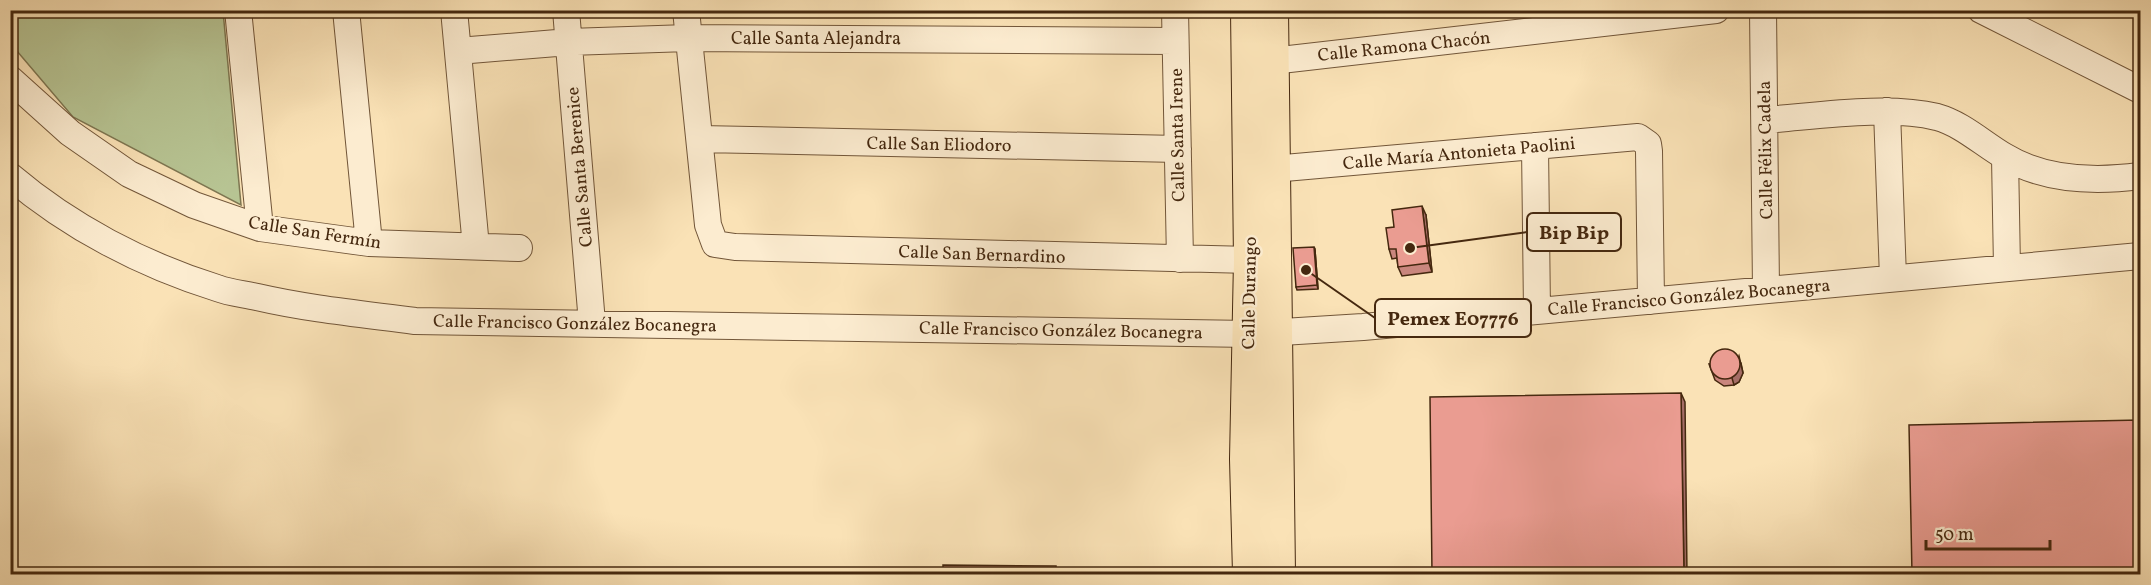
<svg xmlns="http://www.w3.org/2000/svg" width="2151" height="585" font-family="Vollkorn,serif">
<style>
.green{fill:#b7c493;stroke:#7e7651;stroke-width:1.5}
.lines{fill:none;stroke-linecap:round;stroke-linejoin:round}
.minor-casing{stroke:#725639;stroke-width:28}
.major-casing{stroke:#45280f;stroke-width:34}
.minor{stroke:#fcecd0;stroke-width:26}
.major{stroke:#fae2b6;stroke-width:32}
.wall{fill:#c9867d;stroke:#45280f;stroke-width:1.5}
.shaded-wall{fill:#a46d66;stroke:#45280f;stroke-width:1.5}
.building{fill:#ea9c91;stroke:#45280f;stroke-width:1.5}
.labels{text-anchor:middle;stroke-width:5;stroke-linejoin:round;paint-order:stroke}
.street-label{font-size:18px;fill:#45280f;stroke:#fcecd0}
.leader{fill:none;stroke:#45280f;stroke-width:2}
.callout-dot{fill:#45280f;stroke:#fcecd0;stroke-width:2}
.callout{fill:#fcecd0;stroke:#45280f;stroke-width:2}
.callout-label{font-size:20px;text-anchor:middle;font-weight:bold;fill:#45280f}
</style>
<rect width="100%" height="100%" fill="#fae2b6"/>
<filter id="stains"><feTurbulence type="fractalNoise" baseFrequency=".00333" numOctaves="4"/><feColorMatrix values="0 0 0 0 .2 0 0 0 0 .09 0 0 0 0 .02 0 0 0 .5 -.17"/></filter>
<radialGradient id="worn" r=".72"><stop offset=".6" stop-color="#630" stop-opacity="0"/><stop offset="1" stop-color="#630" stop-opacity=".3"/></radialGradient>
<path class="green" d="M10,11H223L241,205L73,117L11,44Z"/>
<g class="lines">
<defs>
<path id="minor" d="M238,10L260,228
M346,10L369,243
M454,10L476,247
M566,10L592,323
M686,10L708,225L715,244L735,247L1250,260
M1175,10L1180,259
M1763,10L1766,290
M1981,10L2140,90
M458,51L569,42L688,38L1175,41
M1272,61L1716,10
M10,79L70,133L129,174L194,205L260,228L369,243L519,248
M1887,111L1893,278
M1765,120C1818,116 1886,105 1937,117C1962,124 1982,143 2004,156C2045,181 2094,182 2140,176
M700,139L1178,149
M1535,146L1537,311
M2005,157L2007,268
M1273,169L1638,137L1648,144L1649,151L1651,301
M10,176C70,227 143,265 217,288C230,293 244,294 257,297C309,309 362,314 415,321L1249,334L1363,327L2140,256"/>
<path id="major" d="M1247,10L1250,260L1246,459L1249,574
M1272,10L1279,574"/>
</defs>
<use href="#minor" class="minor-casing"/>
<use href="#major" class="major-casing"/>
<use href="#minor" class="minor"/>
<use href="#major" class="major"/>
</g>
<path class="wall" d="M1426,215L1432,272L1402,276L1398,267L1397,258L1392,259L1389,249L1394,227Z
M1315,250L1318,289L1297,290L1296,287Z
M1741,363L1743,373L1739,382L1734,385L1724,386L1715,380L1709,364Z"/>
<path class="shaded-wall" d="M1422,206L1426,215L1432,272L1429,263Z
M1314,247L1315,250L1318,289L1317,285Z
M1739,356L1743,373L1739,382L1734,385L1732,378Z
M1681,393L1685,402L1687,574H1684Z"/>
<path class="building" d="M1422,206L1429,263L1398,267L1396,249H1389L1386,228L1394,227L1392,210Z
M1314,247L1317,285L1296,287L1293,248Z
M1710 364a15 15 0 1 1 30 0a15 15 0 1 1-30 0Z
M1681,393L1684,574H1432L1430,397Z
M2140,420V574H1912L1909,425Z
M943,565L1056,566V574H943Z"/>
<g class="labels">
<g class="street-label">
<text x="816" y="44">Calle Santa Alejandra</text>
<text transform="translate(1404 46) rotate(-6)" y="6">Calle Ramona Chacón</text>
<text transform="translate(1177 135) rotate(-91)" y="6">Calle Santa Irene</text>
<text transform="translate(939 144) rotate(1)" y="6">Calle San Eliodoro</text>
<text transform="translate(1765 150) rotate(-91)" y="6">Calle Félix Cadela</text>
<text transform="translate(1459 153) rotate(-5)" y="6">Calle María Antonieta Paolini</text>
<text transform="translate(579 167) rotate(-95)" y="6">Calle Santa Berenice</text>
<text transform="translate(315 232) rotate(9)" y="6">Calle San Fermín</text>
<text transform="translate(982 254) rotate(2)" y="6">Calle San Bernardino</text>
<text transform="translate(1249 293) rotate(-89)" y="6">Calle Durango</text>
<text transform="translate(1689 297) rotate(-5)" y="6">Calle Francisco González Bocanegra</text>
<text transform="translate(575 323) rotate(1)" y="6">Calle Francisco González Bocanegra</text>
<text transform="translate(1061 330) rotate(1)" y="6">Calle Francisco González Bocanegra</text>
</g>
</g>
<path class="leader" d="M1410 248L1527 232M1306 270L1375 318"/>
<g class="callout-dot">
<circle cx="1410" cy="248" r="6"/>
<circle cx="1306" cy="270" r="6"/>
</g>
<g class="callout">
<rect x="1527" y="213" width="94" height="38" rx="6"/>
<rect x="1375" y="299" width="156" height="38" rx="6"/>
</g>
<g class="callout-label">
<text x="1574" y="239">Bip Bip</text>
<text x="1453" y="325">Pemex E07776</text>
</g>
<rect width="2151" height="585" fill="none" stroke="#fae2b6" stroke-width="36"/>
<rect x="12" y="12" width="2127" height="561" fill="none" stroke="#45280f" stroke-width="3"/>
<rect x="18" y="18" width="2115" height="549" fill="none" stroke="#45280f" stroke-width="1.5"/>
<path d="M1926 540v9h124v-9" fill="none" stroke="#45280f" stroke-width="3"/>
<text x="1935" y="540" font-size="18" fill="#45280f" stroke="#fcecd0" stroke-width="4.5" paint-order="stroke">50 m</text>
<rect width="100%" height="100%" filter="url(#stains)"/>
<rect width="100%" height="100%" fill="url(#worn)"/>
</svg>
